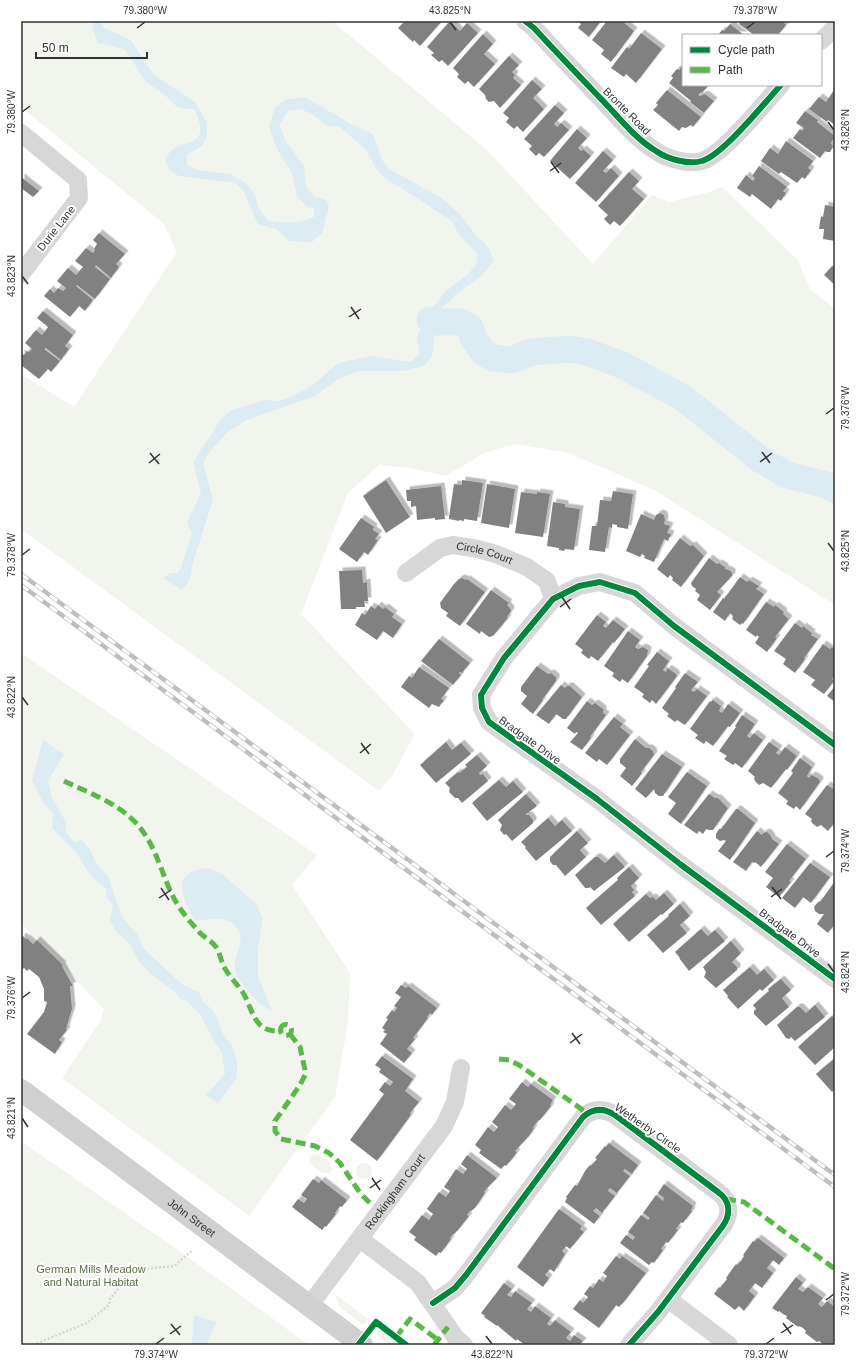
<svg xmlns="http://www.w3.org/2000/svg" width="856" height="1366" font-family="Arial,sans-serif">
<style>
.green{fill:#f1f5ed}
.water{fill:#ddebf3}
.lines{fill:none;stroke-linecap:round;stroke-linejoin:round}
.river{stroke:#ddebf3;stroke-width:27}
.building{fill:#818181;filter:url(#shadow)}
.path{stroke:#d6d6d6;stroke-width:2.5;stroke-dasharray:2 2;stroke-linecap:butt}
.minor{stroke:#d7d7d7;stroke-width:18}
.secondary{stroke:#d0d0d0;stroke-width:22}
.rail-casing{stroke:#bebebe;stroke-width:4.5}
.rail{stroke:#fff;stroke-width:3;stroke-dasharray:9;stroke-linecap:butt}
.quiet{stroke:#58b947;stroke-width:5;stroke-dasharray:10 5;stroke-linecap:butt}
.cycleway-casing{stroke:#fff;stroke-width:8}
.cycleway{stroke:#00873e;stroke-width:6}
.ticks{fill:none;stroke:#333;stroke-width:1.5}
.labels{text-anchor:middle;stroke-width:4;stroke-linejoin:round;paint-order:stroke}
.street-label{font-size:11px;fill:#333;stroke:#fff}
.park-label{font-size:11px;fill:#56703f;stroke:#fff}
.neatline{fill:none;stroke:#333;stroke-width:1.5}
.ticks-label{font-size:10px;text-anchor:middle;fill:#333}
</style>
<defs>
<filter id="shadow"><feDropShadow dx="3.5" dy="-3.5" stdDeviation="0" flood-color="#0004"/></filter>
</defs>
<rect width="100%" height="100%" fill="#fff"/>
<path class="green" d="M21,21H332L486,149L593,264L652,195L669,202L709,192L722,187L798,260L810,289L835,309V605L656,491L569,453L515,444L484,453L446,476L410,468L379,465L348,493L301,614L415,734L392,776L379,791L21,529V374L74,407L177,252L164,224L21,107Z
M21,653L317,855L292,885L350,973L348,1023L335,1097L249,1216L62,1078L101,1020L104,1009L21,924Z
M21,1141L178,1250L309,1345H21Z
M315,1154C324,1156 330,1161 333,1169L331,1172C322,1176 310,1167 309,1158L312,1155Z
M356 1171a8 8 0 1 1 16 0a8 8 0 1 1-16 0Z
M335,1296H338L368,1319L363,1325L340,1307Z
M380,1328L403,1345H390L376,1334Z"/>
<path class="water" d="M92,21H100L104,28L131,40L139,53L154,75L195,102L207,123V138L202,146L187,155V165L197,170L231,174L247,184L256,197L258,207L268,220C284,224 299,224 314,217V208L307,207L297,196L292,173L277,149L269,127L275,108L285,100L305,97L351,124L373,134L382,160L389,169L440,197L461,215L477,237L483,241L489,248L494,261L482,275L457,294L442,308L436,322L432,357L424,366L403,371H358L338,379L315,396L247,420L229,431L210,451L203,463L213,500L193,562L190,579L182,590L163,578L171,573H177L181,568L192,533L187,523L201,493L193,462L221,419L232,410L265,400L276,401L289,398L313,385L337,364L347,361L371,356L411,362L420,353L417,337L426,317L445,292L468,274L476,265L478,254L460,236L452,222L419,199L384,178L376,168L367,151L340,127L328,126L310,113L300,109L288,111L279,125L286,141L304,166L306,187L315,197L326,200L329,206L322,233L312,242L289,241L276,229L258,224L243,190L235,183L179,176C171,172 168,169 165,160C177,133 214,154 195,110L177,107L166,96L145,81L125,49L98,43L93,30Z
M43,740L64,754L48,781L52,798L67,824L65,830L74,842L82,840L91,851L96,863L108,876L122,917L137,934L144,949L183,985L199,992L202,1001L214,1011L223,1034L232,1045L237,1061V1078L218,1103L206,1095L225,1074L222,1052L215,1043L200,1014L187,1001L180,999L175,992L151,974L138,960L130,944L116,931L110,920L113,906L106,896V889L90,875L76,852L52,828L53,814L43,802L32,780Z
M207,868L222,874L256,904L263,919L258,948V976L272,1011C267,1008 261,1005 256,1000C252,996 238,978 236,973C230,956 250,942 235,926C225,915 211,920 197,921L194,919C182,897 170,872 207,868Z
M194,1315L216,1322L206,1345H191L193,1333Z"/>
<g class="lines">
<path class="river" d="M430,320L436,322H460L470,327L473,338L482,351L493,358L512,360L531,352L569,349L587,352L622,365L682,397L761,460L787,475L827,485L835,490"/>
</g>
<path class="building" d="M405,21H442L420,46L414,40L413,42L398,28Z
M450,21L460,31L467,23L478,33L448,66L442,60L439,62L431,55L434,53L427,47Z
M578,21H600V22L589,37L578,28L581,24Z
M607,21H622L634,31L611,62L601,54L604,50L592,40Z
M741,21H782L786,25L778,35H754L739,24Z
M730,24L744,35H718L722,30L724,31Z
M641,33L662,49L636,83L626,74L624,77L611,68L627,47L629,49Z
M483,34L493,44L484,54L495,64L474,87L468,81L465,84L457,77L459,74L453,68Z
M509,56L519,65L512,72L515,75L513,78L521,85L500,108L494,101L489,102L486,99L485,95L479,89Z
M683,65V85H709L702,93L701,92L698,95L700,96L705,94L714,101L704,113L690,102L691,101L669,83L673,78L671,76L677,69L679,70Z
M532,80L542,89L533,98L544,109L523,132L517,126L514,129L506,122L509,118L503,113Z
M667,90L701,117L693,127L691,125L686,128L682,127L679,131L653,110L658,105L656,103Z
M834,90L835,91V125L828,120L827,122L809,109L819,97L826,102Z
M555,105L564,113L554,124L557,127L561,123L569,130L544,157L539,153L536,156L529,149L532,146L524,139Z
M805,111L818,120L817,122L835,136L831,143L833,147L830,152H827L825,151L820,158L793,138L800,129L802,131L804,128L796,123Z
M577,129L587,138L578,148L581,151L583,149L591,156L570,179L550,161Z
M786,141L813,161L808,168L811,170L805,179L802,177L797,183L781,172L779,174L761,161L770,148L778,154Z
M603,151L613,160L603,171L606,173L611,168L619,176L596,202L575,183Z
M759,166L787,187L783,191L786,193L781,201L778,199L771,209L752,194L750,197L737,188L746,175L753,181L755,178L752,176Z
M629,172L639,181L632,189L644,199L620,226L614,221L610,225L604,219L608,215L598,206Z
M21,177L39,191L33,197L21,188Z
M825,205L835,207V241L823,239L824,229H819L821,216L823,217Z
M99,233L125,254L116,264L119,267L111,278L96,265L95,267L110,279L95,299L77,285L76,286L93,300L85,311L79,306L70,317L44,296L50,289L54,293L58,288L63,291L66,288L57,281L68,268L76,275L83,267L75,261L86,248L93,253L95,250L94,249L97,244L93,240Z
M832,266L835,268V285L824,275Z
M43,311L73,335L65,346L69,349L61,360L46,348L44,349L60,361L51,372L48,369L39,379L21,365V353L24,355L27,351L29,352L32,349L25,343L36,330L42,335L48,327L37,318Z
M386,480L410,517L386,533L363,496Z
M462,480L483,483L477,521L464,519V521L459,520V521L449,519V517L454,484L462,485Z
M487,484L515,489L509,528L481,523Z
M441,486L445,519L435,520V518L417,520L416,506L411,507V501H407L406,490Z
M613,491L633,494L628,529L617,527V525L612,524V528L609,527L605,552L589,550L592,526H597L600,500L611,501Z
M521,492L537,494V492L550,494L543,537L515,533Z
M553,502L565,504V507L580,509L574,550L565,549L564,551L559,550V548L547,546Z
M660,513L664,515L665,520L664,524L670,526L667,533L671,534L668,541L664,539L654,562L644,558L645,556L642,554L640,557L626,551L641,514L654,520L656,515Z
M361,518L374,527L373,530L379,534L375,539L378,540L368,555L364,552L357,562L339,549Z
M680,538L690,546L693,545L704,556L681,587L672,580L673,578L670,575L668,578L657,569Z
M709,558L717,564L719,563L725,567V569L729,570L732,572V576L717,592L721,595L710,610L697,600L700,595L695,591L696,589L692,586L691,583Z
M362,570L363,583L367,582L368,601H364L365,607H356V609H341L339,571Z
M740,577L747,582L749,580L759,586L756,589L764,594L743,624L742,623L740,625L732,619L733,616L730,613L725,621L713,612L723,598L724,599Z
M462,578L466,580L467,579L485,592L460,626L446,616L448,613L441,608L440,603L454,584L459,579Z
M491,590L509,603L507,605L510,608L511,611L507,617L508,618L493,636L489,637L481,631L480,634L466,624Z
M766,602L774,607L775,605L784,612L783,614L789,619L775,637L777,638L767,652L755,643L759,637L757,635L756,637L746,630Z
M378,605L383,609L385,607L394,614L392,617L402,624L393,638L383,631L377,640L355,625L362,613L365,615L371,606L375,609Z
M597,615L606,622L603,626L606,628L613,620L625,629L614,643L613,642L598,661L591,656L589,659L581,653L583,650L575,644Z
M795,623L802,628L803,626L812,633L811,635L818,639L804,658L805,659L795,673L783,664L786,659L774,651Z
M628,631L640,640L635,647L638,649L643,647L648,650L647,656L628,683L622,679L620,682L612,676L614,673L604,666Z
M439,639L470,663L462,673L460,672L459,673L461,675L453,685L421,661Z
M823,644L830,649L832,647L835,650V676L832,679L834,681L824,694L811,685L815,680L803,672Z
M657,652L669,661L663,670L666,672L667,669H669L675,673L677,676L656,704L652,700L650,703L642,697L644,694L634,687L649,666L647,665Z
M537,666L548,674L551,673L556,677V681L542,700H543L533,714L521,704L527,696L521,691V687Z
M419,667L449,688L441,699L444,700L439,707L432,704L429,708L401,687L409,676L412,678Z
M685,673L698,682L691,690L694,692L697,689L707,696L685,725L677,720L675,722L667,716L669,714L662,708L676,688L675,687Z
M561,685L565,688L567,686H570L582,697L566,719H563L556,714L549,724L536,715Z
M835,686V702L827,696Z
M713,700L721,706L719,711L722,713L728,704L740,713L730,727L728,726L713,746L706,741L704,744L695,738L698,735L690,729L710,701L711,702Z
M587,701L592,705L595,703L603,709V713L606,715L590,737L591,738L582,750L570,742L578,733L576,732L575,734L567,728Z
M742,715L755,724L747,736L750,738L754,733L763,740L742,768L735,763L733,765L724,759L727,756L719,751L736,727L735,726Z
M614,717L623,724L620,727L630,735L607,765L599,759L597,762L585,753Z
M635,739L646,748H649L653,751L654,755L641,772L642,773L632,786L620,776L626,768L620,763V759Z
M446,742L452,750L461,743L471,754L436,783L420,765Z
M769,742L779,749L776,753L779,755L785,747L797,756L787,770L786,769L771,788L763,783L759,785L755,781L754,778L755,777L748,771Z
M662,754L682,767L663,796H659L655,793L654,789L646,798L635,789Z
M477,755L487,766L479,773L480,775L483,774L488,781L462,803L458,798H455L449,792L450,788L445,783L458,772L459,773L467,767L465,765Z
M800,758L812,767L807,776L809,778L811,775L814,776L819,779L820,782L800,810L796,806L794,809L786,804L788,801L778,793L793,773L791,771Z
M687,772L707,786L681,824L668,814L676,803L668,797Z
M499,780L506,787L513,781L523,792L487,821L472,803Z
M827,785L835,790L833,795L835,797V822L828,831L821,825L817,827L812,823L811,821L812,819L805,814Z
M526,794L537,806L525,815H529L533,820V823L512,841L506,834L504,835L500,830L502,825L498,820Z
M709,794L715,798H718L728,808L713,830H709L706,829L703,834L699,831L697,834L684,825Z
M736,809H738L755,823L730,860L718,851L726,841L724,840L720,841L716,838V834L719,829H721Z
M548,818L555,826L562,820L572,831L536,861L525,848L526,847L521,842Z
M577,831L588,843L580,850L586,857L565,876L556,865H553L550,861V857Z
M757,831L762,835L763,833L767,832L771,836L772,839L779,844L761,867L755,862V863L752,862L746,871L733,862Z
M787,844L806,859L789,881L791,882L779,897L766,887L773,878L765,872Z
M614,855L625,867L594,891L590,887L589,888H585L575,875L595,857H598L605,863Z
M810,863L830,877L811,903L803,897L795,908L782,898Z
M629,867L639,878L631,886L634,890L632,892L635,896L601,925L586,908L618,880L617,878Z
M835,881V924L828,933L817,924L824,914H819L815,911L814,907L818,902H820Z
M664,893L674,904L662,915L661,914L629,942L613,924L646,894L650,898L653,897L656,900Z
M680,904L690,916L680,925L687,933L663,953L647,935L669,916L668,915Z
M701,929L708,936L715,930L725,941L689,971L679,958H680L675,952Z
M23,936L26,939L27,938L33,944L37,940L63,965L62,966L73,986H70L72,1009L66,1029L67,1030L59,1040L62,1042L55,1054L27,1034L44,1012L47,1002L44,1001V989L39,977L29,969L27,971L24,968L22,970L21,968V938Z
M731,941L741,953L732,962L737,967V970L716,988L704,977L706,972L703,967Z
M750,967L757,975L764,969L774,980L762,991L760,989L738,1009L727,997L728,996L723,990Z
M781,979L791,990L782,998L789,1007L766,1026L754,1014V1011L756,1009L753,1005L769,991L768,989Z
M401,985L406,988L408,986L437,1008L432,1015L430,1013L427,1017L428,1018L413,1038L415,1039L407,1049L412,1053L404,1063L380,1044L387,1034L383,1032L385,1030L382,1028L388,1019L386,1018L392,1010L394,1012L397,1008L394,1006L401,997L395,993Z
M815,1005L825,1017L795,1041L791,1037L789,1039L786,1038L777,1025L797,1007H800L806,1013Z
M832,1016L835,1019V1034L834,1035L835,1036V1047L815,1065L798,1047Z
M382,1056L413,1079L405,1091L419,1102L410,1113L411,1114L408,1119L377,1161L350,1140L384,1094L379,1090L385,1082L390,1086L393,1082L379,1072L381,1069L375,1065Z
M835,1058V1089L832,1092L816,1074Z
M522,1082L528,1087L531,1084L553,1100L550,1105L551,1106L540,1120H539L533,1127L534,1128L529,1136L515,1151L517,1152L512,1159L506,1166L505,1165L501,1169L479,1153L481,1150L475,1145L488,1127L494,1132L498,1127L492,1122L505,1105L511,1110L516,1104L509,1099Z
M609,1143L638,1165L632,1174L625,1169L623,1171L630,1176L617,1193L610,1188L609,1189L608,1191L615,1196L602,1213L596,1208L593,1211L600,1216L594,1224L565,1202L567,1198L566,1197L575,1185L577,1186L585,1171L590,1165L591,1166L597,1159L595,1158L605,1146L606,1147Z
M467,1155L497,1178L487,1188L484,1192L485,1193L475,1208L471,1211H470L467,1215L469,1216L458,1230L454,1234H453L450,1238L451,1239L441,1253L439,1252L436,1256L414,1240L416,1237L409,1232L422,1215L429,1220L433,1214L427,1209L439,1192L446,1197L450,1191L444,1187L456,1169L463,1174L467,1169L461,1164Z
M313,1179L319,1183L321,1180L347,1200L342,1207L340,1206L335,1213L336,1214L326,1227L325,1226L322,1230L292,1207L298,1199L304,1203L307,1199L301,1195Z
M664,1184L693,1206L691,1210L692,1211L683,1223L681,1222L676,1229L678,1230L668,1243L666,1242L661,1249L663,1250L654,1263L652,1262L649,1265L620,1243L626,1235L633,1240L635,1237L628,1232L641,1215L648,1220L650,1218L643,1213L656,1195L663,1201L664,1198L658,1193Z
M559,1209L582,1226L580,1229L584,1232L570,1249L566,1246L564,1249L562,1251L565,1254L554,1272L550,1269L545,1275L549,1278L543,1287L517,1267Z
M758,1238L784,1258L779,1265L773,1260L767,1268L773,1273L762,1288L755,1283L749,1291L755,1296L744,1311L739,1306L735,1310L714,1294L719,1287L720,1288L727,1279L726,1278L736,1264L737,1265L741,1261L744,1256L743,1255L753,1241L754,1242Z
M616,1256L620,1259L622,1256L646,1273L623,1303L619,1307L616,1305L599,1328L573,1309L580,1300L583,1303L588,1297L584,1294L590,1286L593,1288L599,1279L603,1282L607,1276L603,1273Z
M796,1277L803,1283L798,1289L803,1292L808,1287L823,1298L818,1304L822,1307L827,1301L835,1307V1345H824L819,1341L817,1342L805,1333L806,1331L803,1328L799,1326L798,1327L786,1318L787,1316L783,1314L779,1311L778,1312L772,1308Z
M504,1283L512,1289L507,1295L511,1297L515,1291L532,1303L527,1309L531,1312L535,1306L551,1318L547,1324L550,1326L555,1320L571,1332L566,1338L570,1341L574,1335L583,1341L580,1345H525L517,1339L516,1341L497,1325V1326L484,1317L485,1316L481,1313Z"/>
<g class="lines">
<path class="path" d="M33,1345L87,1323L109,1305L110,1299L133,1270L174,1266L193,1250"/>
<g class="minor">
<path d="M525,21L534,28C557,53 581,78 605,103C621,120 636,139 656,151C667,159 689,165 702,161C724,154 764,103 781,85"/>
<path d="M821,41L835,27"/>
<path d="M21,133L78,180L79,198L21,274"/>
<path id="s1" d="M406,573L440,548L453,545L478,549L496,554L527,567L547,581L553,599"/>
<path d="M835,745L674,626L635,593L600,582L579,586L553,599L504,658L481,695L482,708L489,722L597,799L680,864L835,979"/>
<path d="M360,1239L418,1283L456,1338L464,1345"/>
<path d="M668,1299L729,1345"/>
<path d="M433,1303L455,1288L466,1275L583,1117C593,1108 604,1108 615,1115L718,1192C731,1201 731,1215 722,1227L658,1312L629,1345"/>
<path id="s2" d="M309,1306L444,1126L455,1102L461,1068"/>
</g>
<path class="secondary" id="s3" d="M21,1090L362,1345"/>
<defs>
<path id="rail" d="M21,574L835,1175
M21,585L835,1187"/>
</defs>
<use href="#rail" class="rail-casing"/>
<use href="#rail" class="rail"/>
<path class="quiet" d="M64,781C87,792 113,801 132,819C158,843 161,879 179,907C185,916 193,925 200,933C205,938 212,941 216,947C220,953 221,961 224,967C229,976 236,983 242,991C253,1008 253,1033 280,1031
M280.5 1030a5.5 5.5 0 1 1 11 0a5.5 5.5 0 1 1-11 0Z
M290,1034L300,1047L305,1070V1075L300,1085L275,1121V1131L281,1139L315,1146L329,1153L340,1163L360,1193L371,1204
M499,1059L509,1060L519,1065L587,1113
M726,1199L744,1202L835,1269
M396,1337L410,1319L438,1340
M434,1345L448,1327"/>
<defs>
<path id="cycleway" d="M525,21L534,28C557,53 581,78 605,103C621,120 636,139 656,151C667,159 689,165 702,161C724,154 764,103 781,85
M835,745L674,626L635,593L600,582L579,586L553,599L504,658L481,695L482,708L489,722L597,799L680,864L835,979
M433,1303L455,1288L466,1275L583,1117C593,1108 604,1108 615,1115L718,1192C731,1201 731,1215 722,1227L658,1312L629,1345
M358,1345L376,1322L406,1345"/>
</defs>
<use href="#cycleway" class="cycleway-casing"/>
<use href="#cycleway" class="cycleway"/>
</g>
<path class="ticks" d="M450,22L456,30M137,28L145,22M747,28L755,22M22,112L30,106M828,122L834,130M551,162L559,173M550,171L561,163M22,276L28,284M351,307L359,319M349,317L361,309M826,414L834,408M762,452L770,463M150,453L159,464M760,462L772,453M149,463L160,454M828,543L834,551M22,555L30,549M562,597L570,609M560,607L571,599M22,697L28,705M361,743L369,754M360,753L371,744M826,857L834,851M772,887L781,899M161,888L169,900M771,897L782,889M159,898L171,890M828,964L834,972M22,998L30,992M572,1033L580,1044M570,1043L582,1034M22,1118L28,1127M372,1178L380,1190M370,1188L381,1180M826,1300L834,1294M783,1323L791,1334M171,1324L180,1335M781,1333L793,1325M170,1334L181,1326M486,1336L492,1344M156,1344L164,1338M766,1344L774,1338"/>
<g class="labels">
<g class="street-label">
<text transform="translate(627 111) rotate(45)" y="4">Bronte Road</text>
<text transform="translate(56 228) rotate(-52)" y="4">Durie Lane</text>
<text dy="4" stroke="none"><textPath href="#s1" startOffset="88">Circle Court</textPath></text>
<text transform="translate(530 740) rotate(36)" y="4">Bradgate Drive</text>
<text transform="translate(790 933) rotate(37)" y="4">Bradgate Drive</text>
<text transform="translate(648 1128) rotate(35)" y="4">Wetherby Circle</text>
<text dy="4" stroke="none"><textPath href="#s2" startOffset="143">Rockingham Court</textPath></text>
<text dy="4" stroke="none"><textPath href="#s3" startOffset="213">John Street</textPath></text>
</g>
<g class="park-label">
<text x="91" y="1273">German Mills Meadow<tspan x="91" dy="13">and Natural Habitat</tspan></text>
</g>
</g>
<rect width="856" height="1366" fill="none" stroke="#ffffff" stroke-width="44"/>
<rect x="682" y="34" width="140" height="52" fill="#ffffff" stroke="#adadad"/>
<rect x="690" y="47" width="20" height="6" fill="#00873e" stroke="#adadad"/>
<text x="718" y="54" font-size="12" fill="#333333">Cycle path</text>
<rect x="690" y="67" width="20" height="6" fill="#58b947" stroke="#adadad"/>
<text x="718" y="74" font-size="12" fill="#333333">Path</text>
<path d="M36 52v6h111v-6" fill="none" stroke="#333333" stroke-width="2"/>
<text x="42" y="52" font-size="12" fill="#333333" stroke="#ffffff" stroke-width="3" paint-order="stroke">50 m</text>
<rect x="22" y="22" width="812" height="1322" class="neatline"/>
<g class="ticks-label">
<text x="145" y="14">79.380°W</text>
<text x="450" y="14">43.825°N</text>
<text x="755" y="14">79.378°W</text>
<text transform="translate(11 112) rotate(-90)" y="4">79.380°W</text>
<text transform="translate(845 130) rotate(-90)" y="4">43.826°N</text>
<text transform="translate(11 276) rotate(-90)" y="4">43.823°N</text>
<text transform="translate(845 408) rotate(-90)" y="4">79.376°W</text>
<text transform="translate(845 551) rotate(-90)" y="4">43.825°N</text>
<text transform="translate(11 555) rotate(-90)" y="4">79.378°W</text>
<text transform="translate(11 697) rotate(-90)" y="4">43.822°N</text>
<text transform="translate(845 851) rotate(-90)" y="4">79.374°W</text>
<text transform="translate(845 972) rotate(-90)" y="4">43.824°N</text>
<text transform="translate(11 998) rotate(-90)" y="4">79.376°W</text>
<text transform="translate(11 1118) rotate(-90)" y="4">43.821°N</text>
<text transform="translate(845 1294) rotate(-90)" y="4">79.372°W</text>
<text x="156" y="1358">79.374°W</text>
<text x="492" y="1358">43.822°N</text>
<text x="766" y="1358">79.372°W</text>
</g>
</svg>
